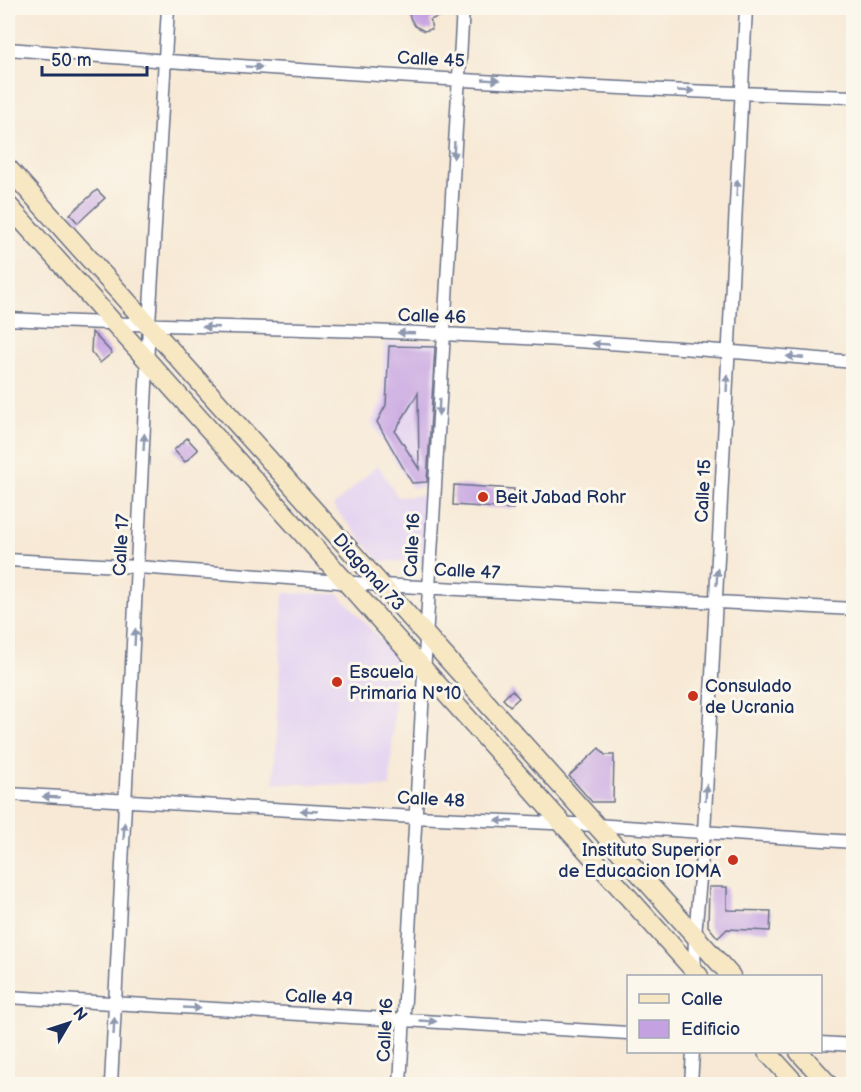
<svg xmlns="http://www.w3.org/2000/svg" width="861" height="1092" font-family="'Balsamiq Sans',sans-serif">
<style>
.built{fill:#e4d3f1}
.building{fill:#c4a1e1;fill-rule:evenodd}
.lines{fill:none;stroke-linecap:round;stroke-linejoin:round}
.minor-casing{stroke:#687088;stroke-width:15}
.secondary-casing{stroke:#687088;stroke-width:21}
.minor{stroke:#fff;stroke-width:12}
.secondary{stroke:#f7e8c3;stroke-width:18}
.oneway{fill:#8d97ae}
.poi-dot{fill:#c8321e;stroke:#fbf7ec;stroke-width:2}
.labels{text-anchor:middle;stroke-width:6;stroke-linejoin:round;paint-order:stroke}
.street-label{font-size:18px;fill:#1b2f5e;stroke:#fbf7ec}
.poi-label{font-size:18px;fill:#1b2f5e;stroke:#fbf7ec;text-anchor:start}
</style>
<rect width="100%" height="100%" fill="#fbf7ec"/>
<filter id="ink" filterUnits="userSpaceOnUse"><feTurbulence type="fractalNoise" baseFrequency=".0167" numOctaves="2"/><feDisplacementMap in="SourceGraphic" scale="12" xChannelSelector="R" yChannelSelector="G"/><feConvolveMatrix kernelMatrix="1 2 1 2 8 2 1 2 1" color-interpolation-filters="sRGB"/></filter>
<filter id="wash" filterUnits="userSpaceOnUse"><feTurbulence type="fractalNoise" baseFrequency=".008" numOctaves="4" result="noise"/><feDisplacementMap in="SourceGraphic" scale="24" xChannelSelector="R" yChannelSelector="G"/><feGaussianBlur stdDeviation="1.35" result="paint"/><feColorMatrix in="noise" values="0 0 0 0 0 0 0 0 0 0 0 0 0 0 0 0 0 1.4 0 .05"/><feComposite in="paint" operator="in"/></filter>
<g filter="url(#wash)">
<rect width="100%" height="100%" fill="#f7e9d5"/>
<path class="built" d="M384,342H441L432,487L412,488L371,422L382,402Z
M378,465L398,497L426,495L423,562L380,561L333,506Z
M283,593L339,594L397,658L390,787L274,783Z"/>
<g id="blocks">
<path class="building" d="M407,8H455V10L430,20L432,29L424,31L415,26L411,20Z
M97,190L105,198L78,223L70,214Z
M92,332L112,353L100,363L91,352Z
M389,346L435,347L427,482L412,483L377,422L386,405ZM418,393L419,469L395,431Z
M187,438L198,450L185,462L174,450Z
M454,485L514,489L513,509L453,505Z
M512,690L519,698L510,706L503,699Z
M599,748L605,755H614L613,802H592L569,776Z
M709,887H727V910L771,911L770,931L727,929L718,938L708,926Z"/>
</g>
</g>
<g filter="url(#ink)">
<use href="#blocks" fill-opacity="0" stroke="#687088" stroke-width="1.5"/>
<g class="lines">
<defs>
<path id="minor" d="M8,49C289,71 571,89 854,97
M8,319C152,326 297,328 442,334C579,340 717,350 854,362
M8,560L138,567L381,585L854,609
M8,794L415,817L595,825L854,842
M694,972L695,935L704,833L746,8
M8,997L628,1033
M820,1043L854,1045
M111,1084L149,325L168,8
M400,1084L463,8
M691,1084L693,1052"/>
<path id="secondary" d="M8,168L731,976
M8,205L699,976
M767,1052L796,1084
M799,1052L828,1084"/>
</defs>
<use href="#minor" class="minor-casing"/>
<use href="#secondary" class="secondary-casing"/>
<use href="#minor" class="minor"/>
<use href="#secondary" class="secondary"/>
</g>
<defs><path id="oneway-solid" d="M-6-.8H1V-3.2L6.5 0L1 3.2V.8H-6Z" transform="scale(1.5)"/></defs>
<g class="oneway">
<use href="#oneway-solid" transform="translate(254 67) rotate(3)"/>
<use href="#oneway-solid" transform="translate(491 80) rotate(3)"/>
<use href="#oneway-solid" transform="translate(686 91) rotate(3)"/>
<use href="#oneway-solid" transform="translate(454 150) rotate(93)"/>
<use href="#oneway-solid" transform="translate(737 188) rotate(-87)"/>
<use href="#oneway-solid" transform="translate(211 327) rotate(-178)"/>
<use href="#oneway-solid" transform="translate(406 333) rotate(-178)"/>
<use href="#oneway-solid" transform="translate(601 344) rotate(-177)"/>
<use href="#oneway-solid" transform="translate(795 357) rotate(-175)"/>
<use href="#oneway-solid" transform="translate(727 383) rotate(-87)"/>
<use href="#oneway-solid" transform="translate(439 407) rotate(93)"/>
<use href="#oneway-solid" transform="translate(144 442) rotate(-87)"/>
<use href="#oneway-solid" transform="translate(717 577) rotate(-87)"/>
<use href="#oneway-solid" transform="translate(135 637) rotate(-87)"/>
<use href="#oneway-solid" transform="translate(706 793) rotate(-87)"/>
<use href="#oneway-solid" transform="translate(51 797) rotate(-177)"/>
<use href="#oneway-solid" transform="translate(309 811) rotate(-177)"/>
<use href="#oneway-solid" transform="translate(504 821) rotate(-178)"/>
<use href="#oneway-solid" transform="translate(124 831) rotate(-87)"/>
<use href="#oneway-solid" transform="translate(192 1008) rotate(3)"/>
<use href="#oneway-solid" transform="translate(428 1021) rotate(3)"/>
<use href="#oneway-solid" transform="translate(114 1026) rotate(-87)"/>
</g>
</g>
<g class="poi-dot">
<circle cx="483" cy="497" r="6"/>
<circle cx="337" cy="682" r="6"/>
<circle cx="693" cy="696" r="6"/>
<circle cx="733" cy="860" r="6"/>
</g>
<g class="labels">
<g class="street-label">
<text transform="translate(431 59) rotate(3)" y="6">Calle 45</text>
<text transform="translate(432 316) rotate(2)" y="6">Calle 46</text>
<text transform="translate(703 491) rotate(-87)" y="6">Calle 15</text>
<text transform="translate(121 545) rotate(-87)" y="6">Calle 17</text>
<text transform="translate(412 545) rotate(-87)" y="6">Calle 16</text>
<text transform="translate(467 571) rotate(3)" y="6">Calle 47</text>
<text transform="translate(369 572) rotate(48)" y="6">Diagonal 73</text>
<text transform="translate(431 799) rotate(3)" y="6">Calle 48</text>
<text transform="translate(319 997) rotate(3)" y="6">Calle 49</text>
<text transform="translate(385 1030) rotate(-87)" y="6">Calle 16</text>
</g>
<g class="poi-label">
<text x="495" y="503">Beit Jabad Rohr</text>
<text x="349" y="678">Escuela<tspan x="349" dy="21">Primaria N°10</tspan></text>
<text x="705" y="692">Consulado<tspan x="705" dy="21">de Ucrania</tspan></text>
<text x="721" y="856" text-anchor="end">Instituto Superior<tspan x="721" dy="21">de Educacion IOMA</tspan></text>
</g>
</g>
<rect width="861" height="1092" fill="none" stroke="#fbf7ec" stroke-width="30"/>
<rect x="627" y="975" width="195" height="78" fill="#fbf7ec" stroke="#a1a7b3" stroke-width="1.5"/>
<rect x="639" y="994" width="30" height="9" fill="#f7e8c3" stroke="#a1a7b3" stroke-width="1.5"/>
<text x="681" y="1005" font-size="18" fill="#1b2f5e">Calle</text>
<rect x="639" y="1020" width="30" height="18" fill="#c4a1e1" stroke="#a1a7b3" stroke-width="1.5"/>
<text x="681" y="1035" font-size="18" fill="#1b2f5e">Edificio</text>
<g transform="translate(69 1023) rotate(51)" stroke="#fbf7ec" stroke-width="4.5" paint-order="stroke">
<path d="M0-4.5L10 22L0 15L-10 22Z" fill="#1b2f5e"/>
<text y="-9" font-size="16" font-weight="bold" text-anchor="middle" fill="#1b2f5e">N</text>
</g>
<path d="M42 66v9h105v-9" fill="none" stroke="#1b2f5e" stroke-width="3"/>
<text x="51" y="66" font-size="18" fill="#1b2f5e" stroke="#fbf7ec" stroke-width="4.5" paint-order="stroke">50 m</text>
</svg>
